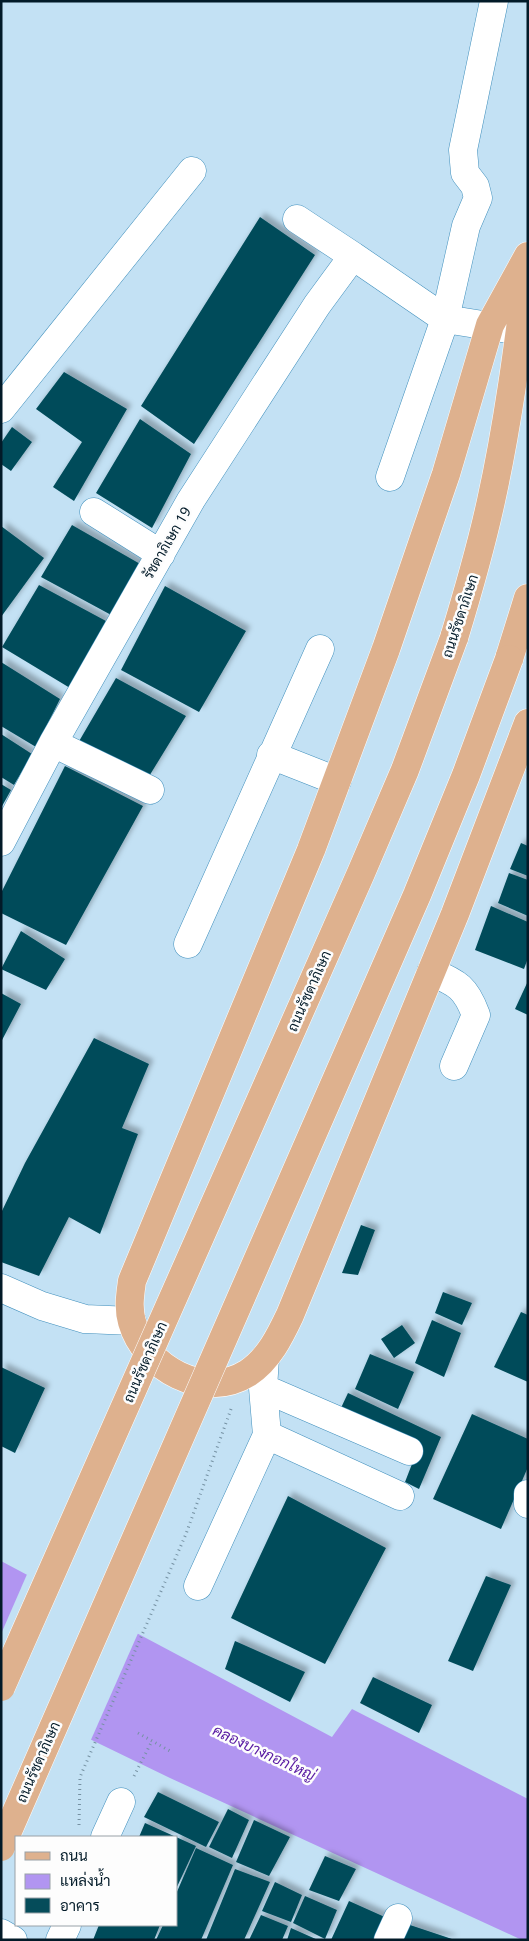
<svg xmlns="http://www.w3.org/2000/svg" width="529" height="1941" font-family="'Noto Sans',Sarabun,sans-serif">
<style>
.water{fill:#b195f1}
.pier{fill:#c3e1f4}
.building{fill:#054c5a;filter:url(#shadow)}
.lines{fill:none;stroke-linecap:round;stroke-linejoin:round}
.minor-casing{stroke:#4190bd;stroke-width:29}
.major-casing{stroke:#fff;stroke-width:29}
.path{stroke:#7591a2;stroke-width:3;stroke-dasharray:1 4;stroke-linecap:butt}
.minor{stroke:#fff;stroke-width:28}
.major{stroke:#deb18e;stroke-width:28}
.major-bridge-casing{stroke:#fff;stroke-width:29;stroke-linecap:butt}
.major-bridge{stroke:#deb18e;stroke-width:28}
.labels{text-anchor:middle;stroke-width:5;stroke-linejoin:round;paint-order:stroke}
.street-label{font-size:14px;fill:#021a28;stroke:#fdfdfd}
.water-label{font-size:15px;font-style:italic;fill:#581aa2;stroke:#fdfdfd}
</style>
<defs>
<filter id="shadow"><feDropShadow dx="4.5" dy="-4.5" stdDeviation="2.5" flood-color="#0004"/></filter>
</defs>
<rect width="100%" height="100%" fill="#c3e1f4"/>
<path class="water" d="M1,1561L332,1737L352,1709L528,1799V1940H522L170,1778L1,1696Z"/>
<path class="pier" d="M28,1572L139,1631L90,1742L1,1699V1634Z"/>
<path class="building" d="M260,217L315,255L194,444L141,406Z
M64,372L127,409L74,501L53,487L82,442L36,409Z
M140,419L191,454L152,528L96,493Z
M12,427L32,442L11,471L1,464V443Z
M72,525L142,565L113,616L41,577Z
M1,526L44,558L1,617Z
M39,585L106,621L70,688L2,647Z
M165,586L246,631L199,712L121,670Z
M1,662L60,699L36,747L1,726Z
M116,678L186,716L148,778L78,743Z
M1,734L32,754L14,785L1,777Z
M65,766L143,806L66,945L1,913V893Z
M1,784L11,790L1,808Z
M521,843L528,846V876L510,869Z
M509,873L528,880V916L498,903Z
M491,906L528,922V958L524,969L475,950Z
M21,931L65,959L46,990L1,969Z
M528,981V1015L515,1009Z
M1,993L21,1004L1,1042Z
M94,1038L149,1064L122,1128L138,1134L100,1234L69,1217L39,1276L1,1262V1213L25,1163Z
M361,1225L375,1230L358,1275L342,1273Z
M443,1292L472,1303L462,1325L435,1313Z
M521,1312L528,1315V1382L494,1367Z
M432,1320L461,1333L444,1377L415,1363Z
M402,1325L415,1343L394,1358L381,1339Z
M370,1354L414,1372L398,1409L355,1389Z
M1,1367L45,1388L15,1453L1,1446Z
M348,1393L441,1437L419,1489L405,1482L419,1446L340,1410Z
M472,1414L528,1439V1467L501,1529L433,1499Z
M288,1496L386,1548L325,1664L231,1618Z
M486,1576L511,1585L473,1671L448,1661Z
M235,1641L305,1672L290,1702L225,1669Z
M373,1677L432,1705L419,1733L360,1703Z
M158,1792L219,1822L206,1847L144,1817Z
M228,1809L249,1820L232,1858L209,1847Z
M254,1820L290,1837L269,1876L236,1862Z
M145,1823L196,1846L176,1889V1837H139Z
M196,1848L233,1865L201,1940H156L163,1925H176V1894Z
M325,1856L356,1869L339,1901L309,1890Z
M235,1869L270,1882L244,1940H206Z
M275,1882L302,1895L291,1922L262,1911Z
M305,1896L337,1910L325,1939L293,1923Z
M349,1901L387,1918L377,1940H331Z
M261,1915L288,1926L282,1940H249Z
M407,1924L452,1939V1940H400Z
M99,1925H160L154,1940H93Z
M291,1928L318,1940H287Z"/>
<g class="lines">
<defs>
<path id="minor" d="M297,219L353,256
M1,409L192,171
M390,477L445,319L466,226L478,198L475,186L465,173L463,150L494,1
M94,512L161,554
M53,743L150,790
M271,755L337,781
M1,842L53,743L191,500L317,305L353,256L445,319L520,331
M188,944L320,649
M431,972C458,983 466,988 476,1015L454,1066
M1,1288L42,1306L85,1319L132,1321
M263,1388L409,1451
M267,1435L400,1496
M528,1494V1504
M198,1586L267,1435L263,1388L265,1358
M105,1837L121,1802
M1,1933L13,1940
M60,1940L67,1925
M388,1940L398,1918"/>
<path id="major" d="M528,256L490,325L446,474L386,649L311,850L132,1281C130,1295 128,1308 132,1322C145,1368 204,1401 248,1373C269,1359 280,1336 290,1315L455,914L528,723
M454,638C468,592 481,547 491,501C508,424 518,346 528,268
M509,659L528,598"/>
</defs>
<use href="#minor" class="minor-casing"/>
<use href="#major" class="major-casing"/>
<path class="path" d="M138,1733L170,1751
M134,1776L152,1741
M79,1825L80,1777L186,1534L231,1409"/>
<use href="#minor" class="minor"/>
<use href="#major" class="major"/>
<defs>
<path id="major-bridge" d="M1,1687L361,873L405,770L454,638
M1,1847L417,895L466,775L509,659"/>
</defs>
<use href="#major-bridge" class="major-bridge-casing"/>
<use href="#major-bridge" class="major-bridge"/>
</g>
<g class="labels">
<g class="street-label">
<text transform="translate(167 543) rotate(-60)" y="5">รัชดาภิเษก 19</text>
<text transform="translate(460 616) rotate(-72)" y="5">ถนนรัชดาภิเษก</text>
<text transform="translate(309 991) rotate(-66)" y="5">ถนนรัชดาภิเษก</text>
<text transform="translate(145 1362) rotate(-66)" y="5">ถนนรัชดาภิเษก</text>
<text transform="translate(38 1762) rotate(-66)" y="5">ถนนรัชดาภิเษก</text>
</g>
<g class="water-label">
<text transform="translate(264 1753) rotate(25)" y="5">คลองบางกอกใหญ่</text>
</g>
</g>
<rect width="529" height="1941" fill="none" stroke="#021a28" stroke-width="5"/>
<rect x="15" y="1836" width="162" height="90" fill="#fdfdfd" stroke="#99a2a8"/>
<rect x="25" y="1852" width="25" height="8" fill="#deb18e" stroke="#99a2a8"/>
<text x="60" y="1861" font-size="15" fill="#021a28">ถนน</text>
<rect x="25" y="1874" width="25" height="15" fill="#b195f1" stroke="#99a2a8"/>
<text x="60" y="1886" font-size="15" fill="#021a28">แหล่งน้ำ</text>
<rect x="25" y="1898" width="25" height="15" fill="#054c5a" stroke="#99a2a8"/>
<text x="60" y="1911" font-size="15" fill="#021a28">อาคาร</text>
</svg>
